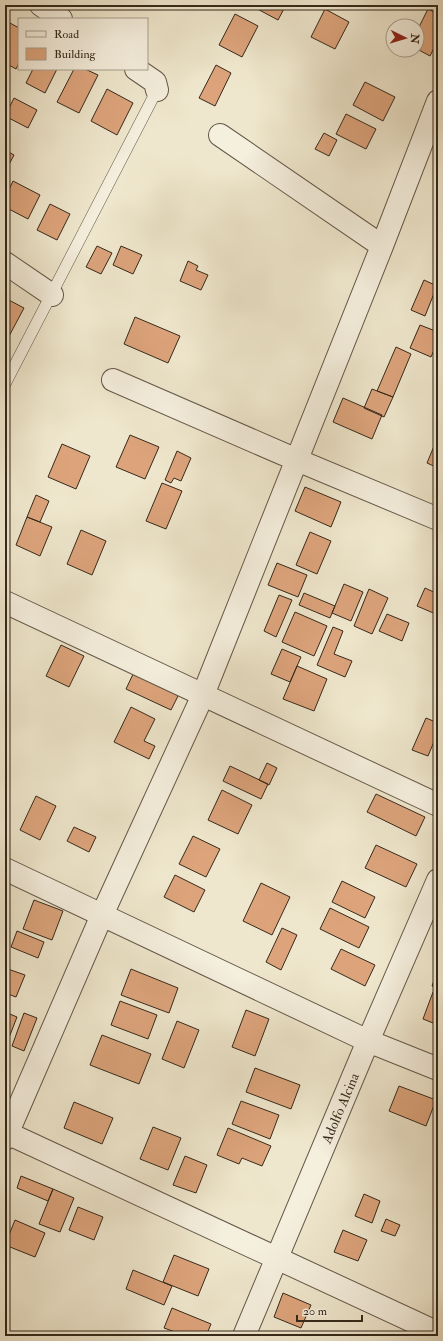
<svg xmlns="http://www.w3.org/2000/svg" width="443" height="1341" font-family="'IM FELL Double Pica',serif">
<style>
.building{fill:#dda47c;stroke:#35291b}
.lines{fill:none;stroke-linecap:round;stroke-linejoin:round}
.service-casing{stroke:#645848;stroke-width:12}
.minor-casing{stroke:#645848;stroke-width:24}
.service{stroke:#f5efde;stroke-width:11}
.minor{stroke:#f5efde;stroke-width:22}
.labels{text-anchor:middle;stroke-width:3;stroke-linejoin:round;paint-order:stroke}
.street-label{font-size:14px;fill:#35291b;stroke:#f5efde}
</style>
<rect width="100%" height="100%" fill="#efe7cd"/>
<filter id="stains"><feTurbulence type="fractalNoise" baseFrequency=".005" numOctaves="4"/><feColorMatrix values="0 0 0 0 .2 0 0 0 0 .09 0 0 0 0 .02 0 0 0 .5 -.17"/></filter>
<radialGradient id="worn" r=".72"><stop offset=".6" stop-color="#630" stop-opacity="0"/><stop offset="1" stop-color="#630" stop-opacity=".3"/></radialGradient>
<path class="building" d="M250,5H286L278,20Z
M325,9L349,22L335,49L311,37Z
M428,9L438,14V40L430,56L417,49V31Z
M235,14L258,26L242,57L219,45Z
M10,23L19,28V63L16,69L5,63V34Z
M216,65L231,73L215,106L199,98Z
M33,69H57L45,93L26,83Z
M74,69H85L98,75L79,113L57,102Z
M365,82L395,97L383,121L353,105Z
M107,89L133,103L117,135L91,121Z
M14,98L37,110L28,128L5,116Z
M346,114L376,129L366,149L336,134Z
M324,133L337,140L329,156L315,149Z
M5,150L14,155L5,172Z
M13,181L40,195L28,219L5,207V198Z
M50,204L70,214L57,240L37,230Z
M97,246L112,253L101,274L86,267Z
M121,246L142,255L133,274L113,265Z
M188,261L198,266L196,270L208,275L201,290L180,281Z
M424,280L437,286L425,316L411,310Z
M5,298L24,308L7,340L5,339Z
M135,317L180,336L168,363L124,344Z
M420,325L438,332V341L431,357L410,348Z
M396,347L411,354L393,397L377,391Z
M372,389L393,397L384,417L364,408Z
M343,398L382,415L372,439L333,422Z
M130,435L159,447L145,479L116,467Z
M62,444L90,456L76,489L48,477Z
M434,446L438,448V468L427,463Z
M177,451L191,458L181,481L174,478L171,483L165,480Z
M162,483L182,491L166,529L146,521Z
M305,487L341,502L331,527L295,511Z
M36,495L49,501L40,522L27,517Z
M27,517L52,527L40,556L16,545Z
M81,530L106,541L92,575L67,564Z
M310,532L331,541L317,574L296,565Z
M277,563L307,575L298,597L268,585Z
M344,584L363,592L351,621L332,613Z
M425,588L438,594V615L417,606Z
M369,589L388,598L372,634L354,626Z
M304,593L335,606L330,618L299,605Z
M279,595L292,600L276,637L264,631Z
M295,612L327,626L314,656L282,642Z
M387,614L409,623L402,641L379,631Z
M333,627L343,631L334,654L352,661L345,677L317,665Z
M61,645L84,656L69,687L46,676Z
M282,649L301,657L290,682L271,674Z
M297,666L327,679L314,711L283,699Z
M135,670L180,692L171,710L126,689Z
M131,707L155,719L144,741L155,746L149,759L114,742Z
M426,718L438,723V732L428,756L412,750Z
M438,746V755L435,754Z
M267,763L277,768L269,785L259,780Z
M230,766L268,784L261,799L223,781Z
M222,790L252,805L238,834L208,820Z
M376,794L425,817L416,836L367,812Z
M36,796L56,806L40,840L20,830Z
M74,827L96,837L89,852L67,841Z
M193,836L220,849L206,877L179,864Z
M376,845L417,864L406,887L365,868Z
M175,875L205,890L194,912L164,897Z
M342,881L375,897L365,918L332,902Z
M261,883L290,897L272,935L243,921Z
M34,900L63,911L52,940L23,929Z
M330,908L369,927L359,948L320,929Z
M282,928L297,935L281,970L266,962Z
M17,931L44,942L38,958L11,947Z
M341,949L375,965L365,986L331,969Z
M5,968L25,975L16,997L5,993Z
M131,969L178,988L169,1013L121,995Z
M438,969V988L432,986Z
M433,992L438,994V1025L423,1019Z
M120,1001L157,1015L148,1039L111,1025Z
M246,1010L269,1019L255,1056L232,1047Z
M5,1012L17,1017L5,1048Z
M24,1013L37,1018L24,1051L12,1046Z
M177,1021L199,1030L184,1068L162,1059Z
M102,1035L151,1054L139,1084L90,1065Z
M255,1068L300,1085L291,1109L246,1092Z
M399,1086L436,1100L426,1126L389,1111Z
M241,1101L279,1115L270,1139L232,1124Z
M74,1102L113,1118L102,1144L64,1128Z
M153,1127L181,1138L168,1170L140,1159Z
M228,1128L271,1146L262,1166L242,1158L239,1164L217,1155Z
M185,1156L207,1165L196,1193L173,1185Z
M21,1176L53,1189L48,1201L17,1188Z
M53,1189L74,1198L60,1232L39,1224Z
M364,1194L380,1201L372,1223L355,1216Z
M78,1207L103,1217L94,1240L69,1230Z
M386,1219L400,1225L395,1236L381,1231Z
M15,1220L45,1233L35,1257L5,1245Z
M343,1230L367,1240L358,1261L334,1252Z
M174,1255L209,1269L198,1296L163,1282Z
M133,1270L172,1286L164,1305L126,1289Z
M283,1293L311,1305L301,1328L274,1317Z
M172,1308L211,1324L206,1336H186L164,1328Z"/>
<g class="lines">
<defs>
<path id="service" d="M5,384L157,90"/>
<path id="minor" d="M41,5L61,19
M136,69L155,82L157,90
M220,135L382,246
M5,263L52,295
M113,380L297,460L438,519
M5,602L438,805
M5,869L368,1041L438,1069
M5,1132L438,1333
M5,1139L102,915L203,695L382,246L438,101
M244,1336L368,1041L438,880"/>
</defs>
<use href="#service" class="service-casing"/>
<use href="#minor" class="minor-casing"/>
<use href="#service" class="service"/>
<use href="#minor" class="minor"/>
</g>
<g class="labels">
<g class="street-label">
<text transform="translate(340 1108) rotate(-67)" y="5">Adolfo Alcina</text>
</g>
</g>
<rect width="443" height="1341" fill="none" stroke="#efe7cd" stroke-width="20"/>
<rect x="6" y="6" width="431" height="1329" fill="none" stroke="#35291b" stroke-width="2"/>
<rect x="10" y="10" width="423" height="1321" fill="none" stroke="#35291b"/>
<rect x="18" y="18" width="130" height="52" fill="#f5efde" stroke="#a8a090"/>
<rect x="26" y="31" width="20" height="6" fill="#f5efde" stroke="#a8a090"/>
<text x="54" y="38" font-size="12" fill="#35291b">Road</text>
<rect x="26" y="48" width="20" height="12" fill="#dda47c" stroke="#a8a090"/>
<text x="54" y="58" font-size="12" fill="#35291b">Building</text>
<g transform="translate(405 38) rotate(95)"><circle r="19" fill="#f5efde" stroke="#a8a090"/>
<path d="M0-3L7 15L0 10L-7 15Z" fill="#8f2418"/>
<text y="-6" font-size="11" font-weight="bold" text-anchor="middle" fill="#35291b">N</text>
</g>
<path d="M297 1315v6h65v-6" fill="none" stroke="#35291b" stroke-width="2"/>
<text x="303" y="1315" font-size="12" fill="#35291b" stroke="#f5efde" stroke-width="3" paint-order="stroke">20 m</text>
<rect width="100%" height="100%" filter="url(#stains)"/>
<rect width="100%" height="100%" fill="url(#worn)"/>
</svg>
